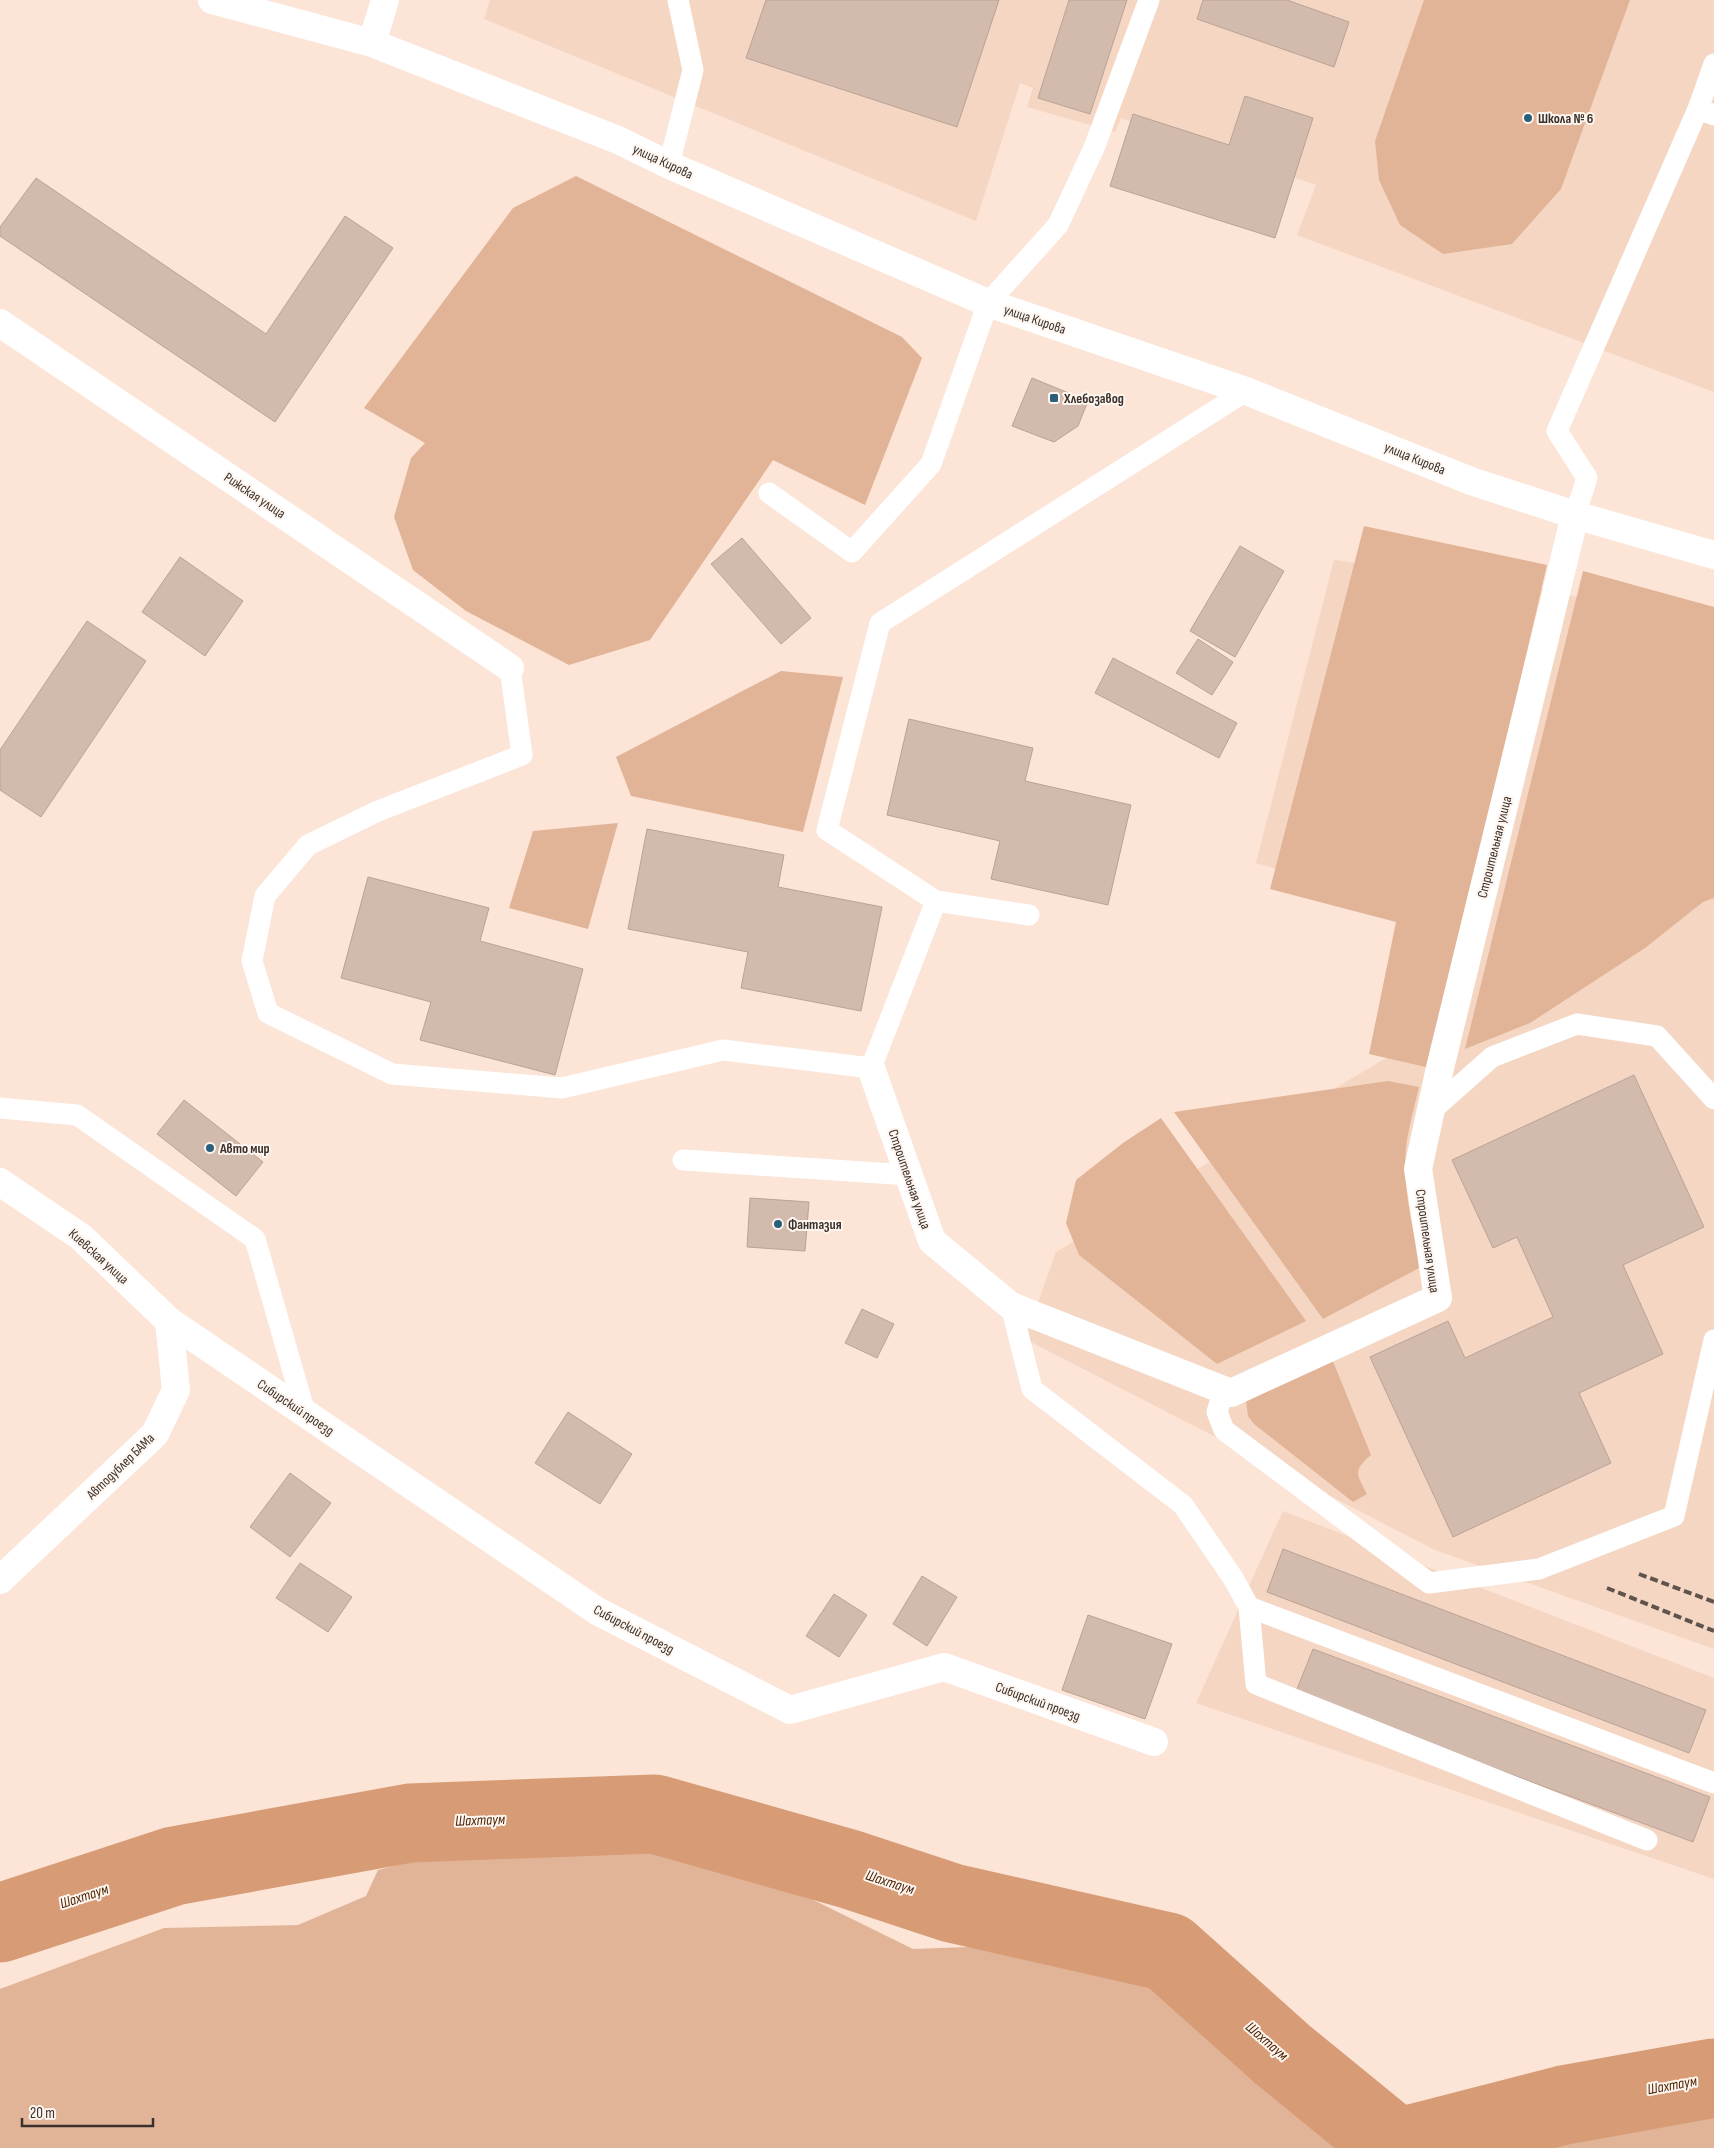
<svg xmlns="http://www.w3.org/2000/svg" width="1714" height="2148" font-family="'Sofia Sans Condensed',sans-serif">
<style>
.built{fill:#f4d6c3}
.green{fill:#e2b497}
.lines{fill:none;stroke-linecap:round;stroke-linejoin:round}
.river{stroke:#d79b76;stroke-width:79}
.building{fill:#d2bbad;stroke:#b9a396}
.service{stroke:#fff;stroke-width:21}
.minor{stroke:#fff;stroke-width:28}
.tertiary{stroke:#fff;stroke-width:28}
.rail{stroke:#5f534d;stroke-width:4;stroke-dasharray:8 4;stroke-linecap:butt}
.poi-dot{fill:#295f7b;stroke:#fef5ef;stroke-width:2}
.labels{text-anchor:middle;stroke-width:4;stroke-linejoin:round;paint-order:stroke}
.poi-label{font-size:14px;font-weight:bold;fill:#3a312c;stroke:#fef5ef;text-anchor:start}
.street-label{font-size:14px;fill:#3a312c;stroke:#fef5ef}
.water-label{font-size:15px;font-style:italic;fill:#4b2406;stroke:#fef5ef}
</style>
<rect width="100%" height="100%" fill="#fce4d6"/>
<path class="built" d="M490,0H1714V392L1297,235L1316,185L1121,118L1115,132L1027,107L1033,88L1020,83L976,221L484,19Z
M1334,560L1532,585L1714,634V1649L1435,1550L1025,1339L1056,1252L1388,1057L1416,908L1256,863Z
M1283,1511L1714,1678V1879L1196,1703Z"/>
<path class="green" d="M1424,0H1630L1561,189L1512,244L1443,254L1400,225L1379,180L1375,141Z
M576,176L902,337L922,358L865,505L773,460L650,640L569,665L466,611L413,570L394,517L411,458L425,443L364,408L513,208Z
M1364,526L1547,565L1430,1068L1369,1054L1396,922L1270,889Z
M1583,571L1714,607V898L1703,902L1645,948L1530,1023L1465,1049Z
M781,671L843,677L803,832L631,796L616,757Z
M618,823L588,929L509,908L533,831Z
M1388,1081L1419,1087C1415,1104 1410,1122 1407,1140C1401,1182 1412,1226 1421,1267L1323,1319L1174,1112Z
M1161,1118L1306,1321L1217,1364L1079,1255L1066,1223L1076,1180L1123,1143Z
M1330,1354L1371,1455C1352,1471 1357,1474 1367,1494L1353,1502L1254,1424L1248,1416L1246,1401Z
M614,1844L783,1885L913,1949L1085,1943L1187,1985L1304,2117L1338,2148H0V1989L164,1928L298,1925L366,1896L378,1870L444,1853Z
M1714,2110V2148H1532L1623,2133Z"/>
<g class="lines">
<path class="river" d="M0,1923L174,1866L410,1823L655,1814L849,1869L952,1903L1168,1952L1283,2055L1397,2148L1564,2105L1714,2078"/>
</g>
<path class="building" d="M766,0H999L957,127L746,58Z
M1069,0H1127L1090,114L1038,98Z
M1203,0H1287L1349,22L1334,67L1197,19Z
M1245,96L1313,118L1275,238L1110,186L1133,114L1229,145Z
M36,178L266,334L345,216L393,248L275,422L0,236V227Z
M1032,378L1088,401L1078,426L1054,442L1012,426Z
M742,538L811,618L781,644L711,564Z
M1240,546L1284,571L1235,657L1190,631Z
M180,557L243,601L205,656L142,612Z
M87,621L146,661L41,817L0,790V750Z
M1198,639L1233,662L1212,695L1176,673Z
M1113,658L1237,723L1219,758L1095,693Z
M909,719L1033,748L1025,781L1131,805L1108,905L991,879L1000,841L887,815Z
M647,829L784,855L778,887L882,907L861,1011L741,988L748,952L628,929Z
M368,877L489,908L480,941L583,969L555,1075L420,1040L431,1002L341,978Z
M1634,1075L1704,1227L1623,1265L1663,1354L1579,1393L1611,1463L1453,1537L1370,1357L1448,1321L1465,1358L1553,1317L1517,1237L1493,1248L1452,1160Z
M184,1100L263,1162L236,1196L157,1134Z
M750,1198L809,1202L805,1251L747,1247Z
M862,1309L894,1324L877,1358L845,1343Z
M568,1412L632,1454L600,1504L535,1463Z
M290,1473L331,1503L290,1557L250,1527Z
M1283,1549L1706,1710L1689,1753L1267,1592Z
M300,1563L352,1597L328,1632L276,1598Z
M922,1576L957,1597L927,1646L893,1624Z
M834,1594L867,1615L839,1657L806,1636Z
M1088,1615L1172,1644L1145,1719L1062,1690Z
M1313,1649L1710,1797L1693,1842L1295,1694Z"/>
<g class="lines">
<path class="service" d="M1698,109L1714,64
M669,165L693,70L678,0
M769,493L852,552L931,464L988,303L1058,225L1094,148L1149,0
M1575,515L1587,478L1557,431L1698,109L1714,115
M510,668L522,755L378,811L308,845L265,896L252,961L268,1013L392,1074L562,1088L723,1050L871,1068L936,901L827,830L880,623L1246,391
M936,901L1029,915
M0,1108L77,1115L255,1239L305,1413
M1430,1112L1492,1057L1577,1024L1657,1036L1714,1099
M683,1160L909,1175
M1011,1306L1032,1389L1183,1505L1233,1578L1249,1607L1256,1684L1647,1840
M1224,1389L1217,1412L1224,1430L1429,1583L1539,1569L1674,1516L1714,1340
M1249,1607L1714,1783"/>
<path class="minor" d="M0,323L510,668
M871,1068L932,1241L1011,1306L1231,1393L1438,1298L1418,1169L1440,1068L1575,515
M169,1321L597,1611L790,1710L944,1667L1154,1742"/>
<path class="tertiary" d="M212,0L372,43L618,140L669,165L988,303L1246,391L1471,481L1575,515L1714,555
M372,43L385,0
M0,1182L81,1237L169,1321L176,1390L155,1434L0,1580"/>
<path class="rail" d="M1639,1574L1714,1602
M1607,1588L1714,1631"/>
</g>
<g class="poi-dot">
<circle cx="1528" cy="118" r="5"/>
<rect x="1049" y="393" width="10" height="10" rx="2.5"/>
<circle cx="210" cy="1148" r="5"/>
<circle cx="778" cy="1224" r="5"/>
</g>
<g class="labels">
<g class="poi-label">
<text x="1538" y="123">Школа № 6</text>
<text x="1064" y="403">Хлебозавод</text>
<text x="220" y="1153">Авто мир</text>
<text x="788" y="1229">Фантазия</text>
</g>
<g class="street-label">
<text transform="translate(663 161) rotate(25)" y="5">улица Кирова</text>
<text transform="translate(1035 319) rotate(19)" y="5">улица Кирова</text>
<text transform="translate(1415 458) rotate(22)" y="5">улица Кирова</text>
<text transform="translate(255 495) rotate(34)" y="5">Рижская улица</text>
<text transform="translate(1494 847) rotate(-76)" y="5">Строительная улица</text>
<text transform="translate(910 1179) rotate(71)" y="5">Строительная улица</text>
<text transform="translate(1428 1241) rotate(82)" y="5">Строительная улица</text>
<text transform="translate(99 1256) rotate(42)" y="5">Киевская улица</text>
<text transform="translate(296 1407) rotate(34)" y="5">Сибирский проезд</text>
<text transform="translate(120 1466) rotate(-44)" y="5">Автодублер БАМа</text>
<text transform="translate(634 1629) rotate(28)" y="5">Сибирский проезд</text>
<text transform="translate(1038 1701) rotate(20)" y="5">Сибирский проезд</text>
</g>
<g class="water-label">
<text transform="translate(480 1820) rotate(-2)" y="5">Шахтаум</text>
<text transform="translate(890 1882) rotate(18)" y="5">Шахтаум</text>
<text transform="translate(84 1896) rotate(-18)" y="5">Шахтаум</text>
<text transform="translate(1267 2041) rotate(41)" y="5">Шахтаум</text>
<text transform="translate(1672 2085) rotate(-10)" y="5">Шахтаум</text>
</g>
</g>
<path d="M22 2118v8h131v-8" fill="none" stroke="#3a312c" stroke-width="2.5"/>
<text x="30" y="2118" font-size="15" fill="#3a312c" stroke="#fef5ef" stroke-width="4" paint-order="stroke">20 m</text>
</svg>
